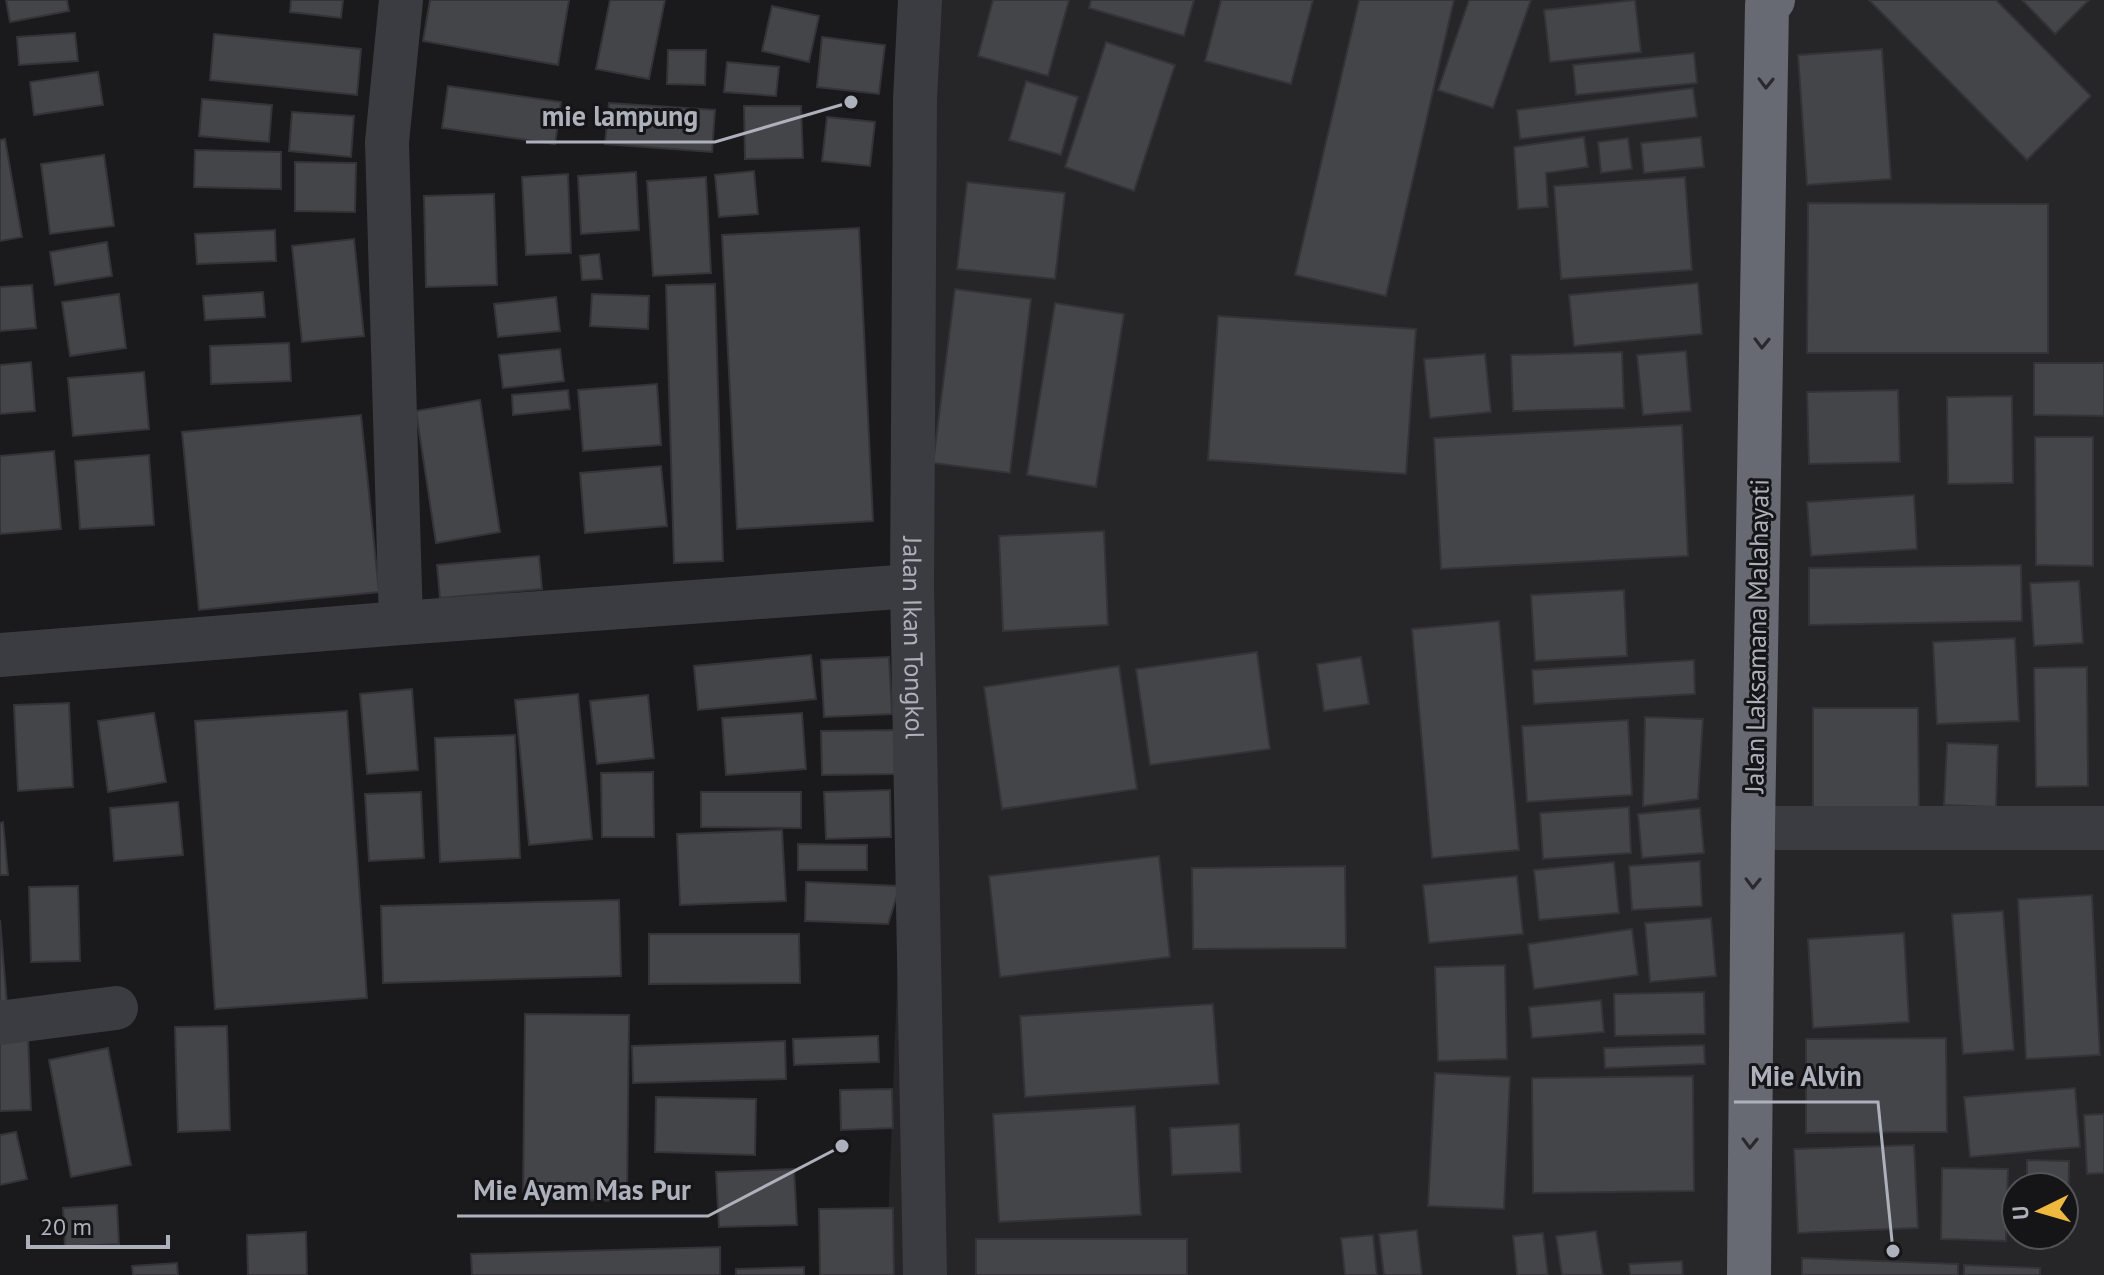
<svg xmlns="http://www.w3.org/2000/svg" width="2104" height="1275" font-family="'PT Sans',sans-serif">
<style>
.built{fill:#262629;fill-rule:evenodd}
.building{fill:#444549;stroke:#343438;stroke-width:2}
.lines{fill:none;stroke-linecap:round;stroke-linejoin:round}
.minor{stroke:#3b3c41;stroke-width:44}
.highway{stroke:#676a72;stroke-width:44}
.oneway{stroke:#2a2a2e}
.labels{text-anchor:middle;stroke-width:6;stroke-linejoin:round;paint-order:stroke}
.street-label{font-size:26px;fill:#adb1bc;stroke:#151517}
.leader{fill:none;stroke:#adb1bc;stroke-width:3}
.callout-dot{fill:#adb1bc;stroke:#151517;stroke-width:3}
.callout-label{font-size:28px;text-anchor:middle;font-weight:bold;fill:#adb1bc;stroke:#151517;stroke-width:6;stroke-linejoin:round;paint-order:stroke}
</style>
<rect width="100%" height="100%" fill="#1a1a1c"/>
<path class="built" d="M927,0H2104V1275H886L912,586ZM2016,1187H2064V1235H2016Z"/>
<path class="building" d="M6,0H67L69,11L10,22Z
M291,0H343L341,18L290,12Z
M430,0H569L558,65L423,41Z
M610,0H665L649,79L596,69Z
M993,0H1069L1048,76L978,56Z
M1091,0H1194L1184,36L1089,8Z
M1221,0H1313L1291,84L1205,61Z
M1359,0H1454L1386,296L1295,275Z
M1469,0H1531L1493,108L1438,90Z
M1635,0L1641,52L1550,62L1544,10Z
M1869,0H1996L2091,96L2027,160Z
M2022,0H2089L2055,34Z
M772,6L819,16L809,62L762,51Z
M75,33L78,61L19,65L17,37Z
M214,34L361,49L357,95L210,80Z
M822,37L885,45L879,94L817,87Z
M1106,42L1175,65L1134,191L1065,167Z
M1882,49L1891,179L1807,185L1798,55Z
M668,50H706L705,85L667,84Z
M1694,53L1697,83L1576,95L1573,65Z
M727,62L779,67L776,96L724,92Z
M98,72L103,105L34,115L30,82Z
M1026,81L1078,97L1061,155L1009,140Z
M448,86L561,102L555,144L442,128Z
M1693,88L1697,117L1520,139L1517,110Z
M202,99L272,105L269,142L199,136Z
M609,103L715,110L712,152L605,144Z
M744,106H801L803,158L745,159Z
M292,112L354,116L351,157L289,151Z
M827,117L875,122L870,166L822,161Z
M1584,137L1588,167L1546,173L1548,207L1518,209L1514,147Z
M1701,137L1704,167L1644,173L1641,143Z
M1628,138L1632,169L1601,173L1598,142Z
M5,139L22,237L0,241V140Z
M195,150L281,152V189L194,187Z
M104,155L114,226L50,234L41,164Z
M295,162L356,163L355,212L295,211Z
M754,171L758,214L719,217L715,175Z
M636,172L639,230L581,234L578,176Z
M568,174L571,253L526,255L522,177Z
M706,177L711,273L653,276L647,181Z
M1685,177L1692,270L1561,279L1554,186Z
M967,182L1065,193L1055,279L957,269Z
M494,194L497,285L426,287L424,196Z
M1808,203L2048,204V353H1807Z
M859,228L873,521L737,529L722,235Z
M275,230L276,261L197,264L195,234Z
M354,239L364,336L302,342L292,246Z
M107,242L112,276L55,285L50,252Z
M599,254L602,279L582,280L580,256Z
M1698,283L1702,334L1574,346L1569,295Z
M715,284L723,561L674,563L666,285Z
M32,285L36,328L0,331V287Z
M955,289L1031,299L1010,473L933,463Z
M263,292L265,317L205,320L203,296Z
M119,294L126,348L70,356L62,302Z
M592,294L649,296L648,329L590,326Z
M556,297L560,331L498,337L494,304Z
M1055,303L1124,314L1096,487L1027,475Z
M1218,316L1416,329L1406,474L1208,460Z
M289,343L291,381L211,384L210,346Z
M560,349L564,381L503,388L499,355Z
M1686,351L1691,411L1643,415L1637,355Z
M1622,352L1624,408L1513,411L1511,355Z
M1485,354L1491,412L1430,418L1424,359Z
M31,362L35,411L0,414V365Z
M2034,363H2104V416L2034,415Z
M144,372L149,429L73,436L68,378Z
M657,384L661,445L583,451L578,390Z
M568,390L570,409L513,415L512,395Z
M1898,390L1900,462L1809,464L1807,392Z
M2012,396L2013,483L1948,484L1947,397Z
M480,400L500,532L436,543L416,411Z
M361,415L379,592L199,610L182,432Z
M1682,425L1688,556L1441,569L1434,438Z
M2035,437H2093V566L2036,565Z
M54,451L61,529L0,534V456Z
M149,455L154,525L80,529L75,461Z
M661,466L667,526L585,533L580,473Z
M1914,495L1917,549L1811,556L1807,502Z
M1104,531L1108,625L1003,631L999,536Z
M539,556L542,589L440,598L437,565Z
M2021,565L2022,621L1809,625V568Z
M2079,581L2083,643L2034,646L2030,583Z
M1624,590L1627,656L1535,661L1531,595Z
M1499,621L1519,850L1432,858L1412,629Z
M2015,638L2019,721L1937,724L1933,642Z
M1257,652L1270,749L1150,765L1136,669Z
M811,655L816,699L698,710L694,666Z
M889,657L892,714L824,717L821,660Z
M1361,657L1369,704L1324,711L1317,664Z
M1694,660L1695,694L1534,704L1532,670Z
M1119,666L1137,789L1002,809L984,687Z
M2087,667L2088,786L2036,787L2034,668Z
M412,689L418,770L367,774L360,694Z
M578,694L592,839L529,845L515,700Z
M648,695L654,758L597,764L590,701Z
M69,703L73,787L18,791L14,705Z
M1813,708H1918L1919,807L1813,808Z
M347,711L367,998L215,1009L195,721Z
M154,713L166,782L108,792L98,721Z
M802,713L806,769L726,775L722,718Z
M1645,717L1703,719L1698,799L1643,806Z
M1628,720L1632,795L1527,802L1522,726Z
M894,730L895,774L822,775L821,731Z
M515,735L520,858L440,862L435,738Z
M1947,743L1998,745L1996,807L1944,805Z
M653,772L654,837H602L601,773Z
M890,790L891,837L826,839L824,792Z
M421,792L424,858L369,861L365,794Z
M701,792H801V828L701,827Z
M178,802L183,855L114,861L110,808Z
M1629,807L1631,853L1543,859L1540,813Z
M1700,808L1704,853L1642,858L1638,814Z
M3,822L8,875H0V823Z
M782,830L786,901L680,905L677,834Z
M798,844L867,845V870H798Z
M1159,856L1170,957L1000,977L989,876Z
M1700,861L1702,906L1632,910L1629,866Z
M1614,862L1619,913L1539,920L1534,870Z
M1345,866L1346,948L1193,949L1192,868Z
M1517,876L1523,934L1429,943L1423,885Z
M806,882L900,886L888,924L805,921Z
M78,886L80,961L31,962L29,887Z
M2092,895L2100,1055L2026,1059L2018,899Z
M619,900L621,976L383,983L381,906Z
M2003,911L2014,1050L1963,1054L1952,914Z
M1711,918L1716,976L1650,982L1645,923Z
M0,920L7,1004H0Z
M1632,929L1638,975L1534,989L1528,944Z
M1904,933L1909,1022L1813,1028L1808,939Z
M649,934H799L800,983L649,984Z
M1505,965L1507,1059L1438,1061L1435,967Z
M1704,992L1705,1034L1615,1036L1614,994Z
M1601,1000L1604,1032L1532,1038L1529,1007Z
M1213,1004L1219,1084L1025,1097L1020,1016Z
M525,1014L629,1015L627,1201L523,1199Z
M227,1026L230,1130L178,1132L175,1027Z
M28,1036L31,1110L0,1111V1037Z
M878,1036L879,1062L794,1065L793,1039Z
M1946,1038L1947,1132L1806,1133V1039Z
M785,1041L786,1079L633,1083L632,1046Z
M1704,1045L1705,1064L1605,1068L1604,1048Z
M108,1048L131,1165L71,1177L49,1060Z
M1435,1073L1510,1077L1504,1209L1428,1206Z
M1693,1076L1694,1191L1533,1193L1532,1078Z
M2075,1088L2080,1147L1970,1157L1964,1097Z
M892,1089L893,1128L841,1130L840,1090Z
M656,1097L756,1099L755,1155L655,1152Z
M1135,1106L1141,1215L999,1222L993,1114Z
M2104,1114V1173L2087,1174L2084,1115Z
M1239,1124L1241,1172L1172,1175L1170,1128Z
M16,1132L27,1179L0,1185V1135Z
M1914,1145L1918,1228L1798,1233L1794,1149Z
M2027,1160L2069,1161L2068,1239H2026L2027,1235H2064V1187H2027Z
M1942,1168L2008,1169L2006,1241L1941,1239Z
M794,1169L797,1225L719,1227L716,1172Z
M117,1205L119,1244L65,1247L63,1208Z
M893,1208L894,1275H820L819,1209Z
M1417,1230L1422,1275H1384L1379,1234Z
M1596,1231L1603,1275H1562L1556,1236Z
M306,1232L307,1275H248L247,1235Z
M1543,1233L1548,1275H1517L1513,1236Z
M1373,1235L1377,1275H1345L1341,1238Z
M976,1239H1187V1275H976Z
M720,1247V1275H472L471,1254Z
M1802,1258L1958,1264V1275H1802Z
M1682,1261L1683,1275H1630L1629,1264Z
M177,1263L178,1275H133L132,1266Z
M1964,1265L2040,1268V1275H1964Z
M804,1267V1275H736V1269Z"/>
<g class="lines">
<g class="minor">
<path d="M401,0L387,142L401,623"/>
<path id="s1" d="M920,0L915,99L912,586L925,1275"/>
<path d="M0,655L401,623L912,586"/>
<path d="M1753,828H2104"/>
<path d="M0,1023L116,1008"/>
</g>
<path class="highway" d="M1749,1275L1753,828L1767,5L1773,0"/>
</g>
<defs><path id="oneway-chevron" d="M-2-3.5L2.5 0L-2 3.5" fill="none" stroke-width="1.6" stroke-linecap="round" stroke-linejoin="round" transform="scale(2)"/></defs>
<g class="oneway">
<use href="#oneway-chevron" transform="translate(1766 83) rotate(91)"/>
<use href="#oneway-chevron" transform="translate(1762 343) rotate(91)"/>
<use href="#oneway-chevron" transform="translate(1753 883) rotate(91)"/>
<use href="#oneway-chevron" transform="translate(1750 1143) rotate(91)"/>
</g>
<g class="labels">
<g class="street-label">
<text transform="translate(1757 636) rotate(-89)" y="9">Jalan Laksamana Malahayati</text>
<text dy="9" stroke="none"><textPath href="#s1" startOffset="638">Jalan Ikan Tongkol</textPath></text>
</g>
</g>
<path class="leader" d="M851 102L715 142H526M1893 1251L1878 1102H1734M842 1146L708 1216H457"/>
<g class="callout-dot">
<circle cx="851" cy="102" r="8"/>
<circle cx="1893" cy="1251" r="8"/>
<circle cx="842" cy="1146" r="8"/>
</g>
<g class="callout-label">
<text x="620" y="126">mie lampung</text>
<text x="1806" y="1086">Mie Alvin</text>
<text x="582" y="1200">Mie Ayam Mas Pur</text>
</g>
<g transform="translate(2040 1211) rotate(265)"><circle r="38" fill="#151517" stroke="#525359" stroke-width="2"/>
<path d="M0-6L14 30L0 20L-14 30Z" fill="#efb83f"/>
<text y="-12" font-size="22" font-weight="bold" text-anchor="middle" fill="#adb1bc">U</text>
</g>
<path d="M28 1235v12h140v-12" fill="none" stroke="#adb1bc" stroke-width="4"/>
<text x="40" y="1235" font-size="24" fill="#adb1bc" stroke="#151517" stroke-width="6" paint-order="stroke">20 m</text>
</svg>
